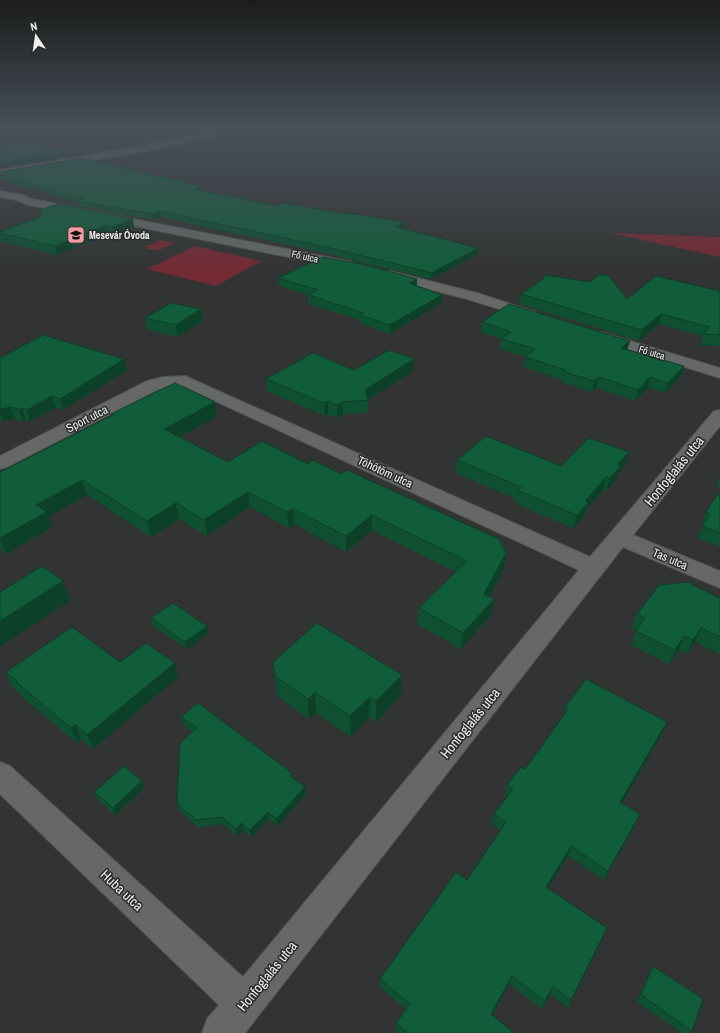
<svg xmlns="http://www.w3.org/2000/svg" width="720" height="1033" font-family="'Archivo Narrow',sans-serif">
<style>
.green{fill:#742a34}
.lines{fill:none;stroke-linecap:round;stroke-linejoin:round}
.street-casing{stroke:#515352;stroke-width:2}
.secondary-casing{stroke:#515352;stroke-width:2}
.street{fill:#656866;fill-rule:evenodd}
.secondary{fill:#656866;fill-rule:evenodd}
.wall{fill:#0f4f32}
.shaded-wall{fill:#0c4029}
.building{fill:#115c3a;stroke:#0c4029}
.labels{text-anchor:middle;stroke-width:3;stroke-linejoin:round;paint-order:stroke}
.far-poi-label{font-size:10px;font-weight:bold;fill:#eff1f0;stroke:#272a28;text-anchor:start}
.far-street-label{font-size:10px;fill:#eff1f0;stroke:#272a28}
.street-label{font-size:12px;fill:#eff1f0;stroke:#272a28}
.near-street-label{font-size:14px;fill:#eff1f0;stroke:#272a28}
</style>
<rect width="100%" height="100%" fill="#313432"/>
<path class="green" d="M611,233L720,237V257Z
M160,240L175,243L159,250L146,249V246L154,244Z
M195,246L261,261L216,286L147,269Z"/>
<g class="lines">
<defs>
<path id="street" d="M0,191L23,195L32,199L348,261L352,262L354,265L352,268L348,269L29,205L16,200L0,197Z
M390,271L477,293L536,312L538,315L536,318L531,319L467,299L385,278L384,275L385,272Z
M601,332L720,368V378L596,339L594,336L596,333Z
M185,376L590,557L714,411L720,410V426L633,535L720,571V588L623,547L245,1033H202L207,1019L219,1005L0,794V762L10,766L243,977L579,570L183,386L159,389L7,467L0,469V456L147,381L163,377Z"/>
<path id="secondary" d="M225,128H241L237,131L147,151L0,176V170L147,145Z"/>
</defs>
<use href="#street" class="street-casing"/>
<use href="#secondary" class="secondary-casing"/>
<use href="#street" class="street"/>
<use href="#secondary" class="secondary"/>
</g>
<path class="wall" d="M0,172L202,190L277,206L339,213L403,222V228L478,248V254L431,279L339,257V256L160,217L153,220L78,206V203L0,180Z
M40,210L134,227L113,235L107,234L57,255L1,242L0,237V232L41,217Z
M278,278L417,279V286L441,303L389,334L360,323V320L308,304V295L279,286Z
M720,291V346L700,345L702,336L659,324L639,341L520,304L521,294L627,299Z
M145,318L203,321L177,337L147,329Z
M482,322L627,350L684,366L681,377L665,393L648,388L635,401L596,388L592,392L562,382V380L524,367L526,357L500,349L501,339L481,332Z
M0,358L127,370L63,410L56,408L30,421L26,420L23,422L15,419L3,421L0,420Z
M414,359L413,371L368,400V412L343,414L337,418L328,414L325,416L267,391L266,379L354,370Z
M111,414L217,416L179,437L228,462L262,441L504,569L489,597L494,599L491,615L461,649L417,624L419,608L456,572L372,530L346,552L294,524L289,528L250,507L207,536L179,519L151,537L87,495L48,517L52,527L6,554L0,549V472L111,416Z
M629,452L625,465L618,473L616,480L606,491L603,490L586,509L585,516L573,528L516,504V499L456,473L457,460L561,466Z
M720,476V488L716,487Z
M720,492V547L698,538L703,525L702,524L706,512Z
M692,585L720,598V654L695,642L687,654L679,650L669,664L631,645L636,630L632,629L637,614Z
M151,618L207,626L208,633L187,649L153,626Z
M120,662L175,663L178,677L93,749L81,739L77,743L22,697L20,693L12,687L6,672Z
M273,662L401,695L376,722L369,717L351,737L316,713L309,719L277,696Z
M565,707L667,722L663,732L622,803L640,814L636,824L604,880L568,856L548,888L603,937L568,1008L550,994L542,1009L509,984L492,1015L514,1033H398L396,1031V1023L406,1009L379,987L380,979L467,880L501,830L492,824L494,814L507,796L505,795L507,785L525,769L538,752L563,717Z
M181,717L292,773V777L306,794L277,826L269,819L251,837L243,830L237,836L223,824L198,827L179,810L177,803L193,732L183,724Z
M142,781L144,788L115,815L97,799L94,792Z
M653,966L692,1031L690,1033H682L637,1002L650,972Z"/>
<path class="shaded-wall" d="M64,152L65,157L0,168V163Z
M201,186L202,191L194,189Z
M159,211L160,217L153,220L152,214Z
M133,219L134,227L113,235L112,227Z
M403,222V228L396,227Z
M106,225L107,234L57,255L55,246Z
M478,248V254L431,279L432,273Z
M417,279V287L409,283Z
M442,295L441,303L389,334L390,325Z
M201,309L203,321L177,337L176,325Z
M661,314L659,324L639,341L641,330Z
M630,341L627,351L621,348Z
M124,359L127,370L63,410L60,399Z
M414,359L413,371L368,400L365,390Z
M684,366L681,377L665,393L668,383Z
M599,377L596,388L592,392L594,381Z
M650,377L648,388L635,401L638,390Z
M52,396L56,408L30,421L27,410Z
M328,401V414L325,416L324,403Z
M215,402L217,416L167,444L164,429Z
M343,402V414L337,418V405Z
M11,407L15,419L3,421L0,413V409Z
M22,408L26,420L23,422L19,410Z
M629,452L625,465L618,473L616,480L606,491L610,478L618,464Z
M606,477L603,490L586,509L585,516L573,528L577,515L586,500Z
M82,480L87,495L48,517L52,527L6,554L0,538L36,505Z
M248,492L250,507L207,536L204,520Z
M176,503L179,519L151,537L147,521Z
M293,509L294,524L289,528L287,512Z
M372,515V530L346,552V536Z
M506,553L504,569L482,610L484,594Z
M63,581L70,601L0,647V621Z
M494,599L491,615L461,649L463,633Z
M207,626L208,633L187,649L185,642Z
M701,628L695,642L687,654L693,640Z
M684,636L679,650L669,664L675,650Z
M175,663L178,677L93,749L87,735Z
M402,675L401,695L376,722V701Z
M315,692L316,713L309,719L308,699Z
M370,697L369,717L351,737L350,716Z
M667,722L663,732L617,812L620,802Z
M76,725L81,739L77,743L71,728Z
M142,781L144,788L115,815L113,808Z
M305,787L306,794L277,826L276,819Z
M268,812L269,819L251,837L250,830Z
M640,814L636,824L604,880L608,871Z
M242,823L243,830L237,836L236,829Z
M571,846L568,856L543,896L546,887Z
M607,928L603,937L568,1008L571,1000Z
M512,976L509,984L488,1022L491,1014Z
M553,986L550,994L542,1009L545,1001Z"/>
<path class="building" d="M29,141L64,152L0,163V146H1Z
M82,158L201,186L194,189L277,206L283,203L339,213L354,214L403,222L396,227L478,248L432,273L339,250H340L173,214L159,211L152,214L77,201L82,199L0,175V172Z
M58,204L133,219L112,227L106,225L55,246L0,233V232L42,216L40,210Z
M323,257L366,265L417,279L409,283L442,295L390,325L360,315L363,313L308,295L318,290L278,278Z
M546,275L589,282L599,275H608L627,299L656,276L720,291V303L719,304L720,305V335L703,334L710,327L661,314L641,330L521,294L543,279Z
M171,303L201,309L176,325L145,318Z
M509,304L630,341L621,348L684,366L668,383L650,377L638,390L599,377L594,381L564,372L566,370L525,357L535,349L501,339L511,332L482,322Z
M43,335L124,359L60,399L52,396L27,410L22,408L19,410L11,407L0,409V358Z
M389,350L414,359L365,390L368,400L343,402L337,405L328,401L324,403L266,379L313,353L354,370Z
M175,383L215,402L164,429L228,462L262,441L308,464L313,460L341,474L347,470L499,539L506,553L484,594L494,599L463,633L419,608L467,561L372,515L346,536L293,509L287,512L248,492L204,520L176,503L147,521L82,480L36,505L47,512L0,538V472L113,415L111,414Z
M486,436L561,466L589,438L629,452L618,464L620,467L610,478L606,477L586,500L588,503L577,515L518,491L521,487L457,460Z
M720,492V533L702,526L710,514L706,512L712,502Z
M42,566L63,581L0,621V592Z
M689,582L692,585L720,598V637L701,628L693,640L684,636L675,650L636,631L645,618L637,614L659,585Z
M173,603L207,626L185,642L151,618Z
M317,623L402,675L376,701L370,697L350,716L315,692L308,699L275,676L273,662Z
M72,627L120,662L146,643L175,663L87,735L76,725L71,728L16,682L17,681L6,672Z
M586,679L667,722L620,802L640,814L608,871L571,846L546,887L607,928L571,1000L553,986L545,1001L512,976L491,1014L514,1033H408L396,1023L410,1004L380,979L456,872L467,880L506,822L494,814L513,789L507,785L521,767L525,769L537,752H538L568,709L565,707Z
M198,703L292,773L290,776L305,787L276,819L268,812L250,830L242,823L236,829L222,817L196,820L177,803L180,743L197,728L181,717Z
M124,766L142,781L113,808L94,792Z
M653,966L703,999L692,1031L641,995Z"/>
<linearGradient id="sky" x2="0" y2="1"><stop stop-color="#1b1d1c"/><stop offset="0.47" stop-color="#48505a"/><stop offset="1" stop-color="#48505a" stop-opacity="0"/></linearGradient>
<rect width="720" height="273" fill="url(#sky)"/>
<defs>
<symbol id="school-square" viewBox="-11 -11 22 22"><rect x="-9" y="-9" width="18" height="18" rx="4" fill="#f49aa1" stroke="#272a28"/><path d="M0-5L7-2L0 1L-7-2ZM-4 1L0 2.5L4 1V4Q0 6-4 4Z" fill="#111"/></symbol>
</defs>
<g fill-rule="evenodd">
<use href="#school-square" x="66" y="225" width="20" height="20"/>
</g>
<g class="labels">
<g class="far-poi-label">
<text x="89" y="239">Mesevár Óvoda</text>
</g>
<g class="far-street-label">
<text transform="translate(305 256) rotate(12)" y="4">Fő utca</text>
<text transform="translate(652 352) rotate(17)" y="4">Fő utca</text>
</g>
<g class="street-label">
<text transform="translate(87 419) rotate(-27)" y="4">Sport utca</text>
<text transform="translate(385 472) rotate(25)" y="4">Töhötöm utca</text>
<text transform="translate(670 559) rotate(23)" y="4">Tas utca</text>
</g>
<g class="near-street-label">
<text transform="translate(674 471) rotate(-51)" y="5">Honfoglalás utca</text>
<text transform="translate(470 723) rotate(-51)" y="5">Honfoglalás utca</text>
<text transform="translate(122 890) rotate(43)" y="5">Huba utca</text>
<text transform="translate(267 976) rotate(-51)" y="5">Honfoglalás utca</text>
</g>
</g>
<g transform="translate(36 36) rotate(347)" stroke="#272a28" stroke-width="3" paint-order="stroke">
<path d="M0-3L7 15L0 10L-7 15Z" fill="#eff1f0"/>
<text y="-6" font-size="11" font-weight="bold" text-anchor="middle" fill="#eff1f0">N</text>
</g>
</svg>
